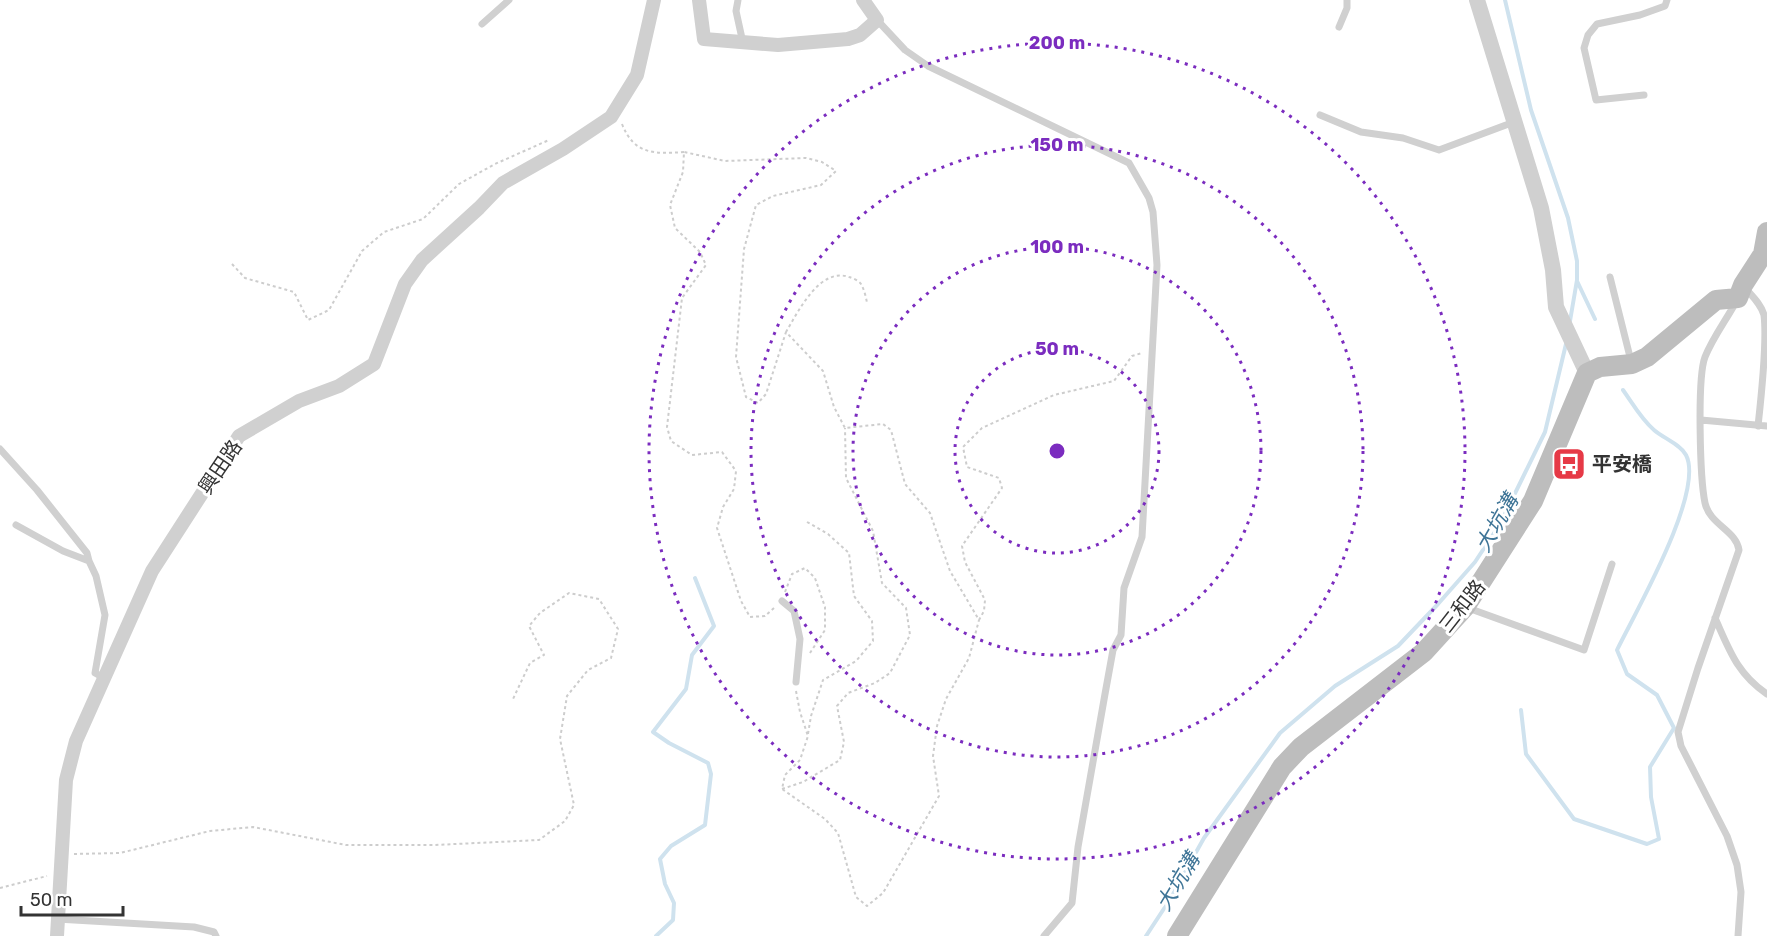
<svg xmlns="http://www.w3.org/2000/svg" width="1767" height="936" font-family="Rubik,'Noto Sans TC',sans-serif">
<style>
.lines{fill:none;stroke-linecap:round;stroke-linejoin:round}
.stream{stroke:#cfe2ee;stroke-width:4}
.path{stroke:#cdcdcd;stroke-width:2;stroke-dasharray:3 3;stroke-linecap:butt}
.service{stroke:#d0d0d0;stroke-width:7}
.minor{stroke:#d0d0d0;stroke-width:14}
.tertiary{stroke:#d0d0d0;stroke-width:16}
.secondary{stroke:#bdbdbd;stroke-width:20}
.ring{fill:none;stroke:#7b2cbf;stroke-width:3;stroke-dasharray:3 6}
.labels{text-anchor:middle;stroke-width:6;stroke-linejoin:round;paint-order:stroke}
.poi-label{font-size:20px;font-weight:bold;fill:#333;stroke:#fff;text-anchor:start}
.street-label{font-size:20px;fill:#333;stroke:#fff}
.water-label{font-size:21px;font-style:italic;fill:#3f7597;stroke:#fff}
.centre{fill:#7b2cbf;stroke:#fff;stroke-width:3}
.ring-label{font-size:18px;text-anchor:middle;font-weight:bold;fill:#7b2cbf;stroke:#fff;stroke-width:6;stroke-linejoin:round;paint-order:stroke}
</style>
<rect width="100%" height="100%" fill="#fff"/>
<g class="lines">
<path class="stream" d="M1505,0L1531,110L1568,218L1577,261V280L1570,321
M1577,281L1595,319
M1521,710L1526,754L1574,819L1647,844L1659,839L1651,797L1650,767L1674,728L1657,695L1627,674L1617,650C1635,613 1705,492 1686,455C1680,444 1663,438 1654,430C1641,419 1633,404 1623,390
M656,936L673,920L674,903L665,884L660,859L671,846L705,825L711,774L708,763L669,743L653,732L686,689L692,655L714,626L695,578
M1146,936L1167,904L1204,838L1280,733L1335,686L1398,646L1438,604L1475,562L1500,524L1545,432L1566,344"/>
<path class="path" d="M622,124C634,155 655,154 684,152
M232,264L245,278L294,292L308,320L329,310L362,251L384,232L423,219L459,184L495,164L549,140
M786,332C799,310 820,267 849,277C853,278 859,281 861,284C864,289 866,297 867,303
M807,522L828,534L849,553L854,596L872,621L873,641L856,661L823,680L811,716L808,734
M785,592L792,574L805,568L815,578L825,607V630L810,653
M774,608L765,616L750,617L741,601L717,528L723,507L734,489L736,471L722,452L692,455L671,441L667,427L682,298L706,265L700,252L675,228L670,205L683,172L684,152L725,161L806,158L822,162L836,171L821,185L773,196L756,205L744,249L736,357L746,397L758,403L766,394L786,332L823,371L834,407L845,428L883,424L891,430L905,484L930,513L950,571L979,620L984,611L985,600L965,562L962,546L1002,488L999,478L967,467L963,447L982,428L1054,395L1114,381L1132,356L1142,353
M796,691L800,712L808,736L800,760L785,775L782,789L825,819L838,833L856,897L867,906L883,893L939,796L933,756L937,726L946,699L969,658L979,620
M782,789L803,782L840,760L844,742L837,706L848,693L875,683L890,673L910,635L906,608L882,583L873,531L846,478L845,428
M74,854L120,853L210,831L253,827L346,845H435L539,840L565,821L574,805L560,739L567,696L588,670L611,658L618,629L599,599L569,593L540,613L529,626L544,655L530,663L513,699
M0,888L47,876"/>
<path class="service" d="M738,0L736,11L743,43
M877,20L905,50L928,66L1129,163L1149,198L1153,212L1157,265L1142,537L1124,588L1121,635L1113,650L1105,694L1078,847L1072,903L1044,936
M482,24L509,0
M1339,27L1347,8V0
M1644,95L1596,100L1584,48L1588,35L1597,24L1640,15L1665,6L1667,0
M1320,115L1361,132L1403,138L1439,150L1514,122
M1610,277L1631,361
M1745,288C1752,296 1761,304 1764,315C1767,339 1761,399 1758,426
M1737,300C1727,319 1713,337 1705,357C1697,378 1700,479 1705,503C1710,525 1736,530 1739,550L1698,668L1678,732L1681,746L1727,836L1737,865L1741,892L1738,936
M1701,420L1767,426
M0,449L37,490L87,553L89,561L96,576L105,615L95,673L104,678
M16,525L63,551L89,561
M782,601L794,611L800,639L796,682
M1468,608L1584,650L1612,564
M1715,618C1729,649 1737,674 1767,694
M57,919L194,927L214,932L216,936"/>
<path class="minor" d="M699,0L704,39L778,45L848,39L860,35L877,20L863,0
M57,936L66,780L76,741L152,571L239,436L299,401L339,386L374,364L405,284L422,260L479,208L503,183L563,149L611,117L637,75L654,0"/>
<path class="tertiary" d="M1477,0L1541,208L1553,270L1556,307L1587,373"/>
<path class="secondary" d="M1177,936L1282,767L1301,747L1424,652L1465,607L1533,501L1587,373L1600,367L1632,364L1647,357L1716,300L1738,298L1743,285L1763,254L1767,232"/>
</g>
<g class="ring">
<circle cx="1057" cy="451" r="102"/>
<circle cx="1057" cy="451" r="204"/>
<circle cx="1057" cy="451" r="306"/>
<circle cx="1057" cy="451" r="408"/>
</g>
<defs>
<symbol id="bus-square" viewBox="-11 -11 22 22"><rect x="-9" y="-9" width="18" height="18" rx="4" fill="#e63946" stroke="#fff"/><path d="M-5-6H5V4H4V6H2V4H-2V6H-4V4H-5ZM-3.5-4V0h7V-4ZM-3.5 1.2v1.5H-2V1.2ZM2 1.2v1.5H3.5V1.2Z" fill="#fff"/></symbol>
</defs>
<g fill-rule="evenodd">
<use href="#bus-square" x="1550" y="445" width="38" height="38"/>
</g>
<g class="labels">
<g class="poi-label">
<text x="1592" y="471">平安橋</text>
</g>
<g class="street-label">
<text transform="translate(220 467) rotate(-56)" y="7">興田路</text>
<text transform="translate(1462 606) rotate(-52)" y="7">三和路</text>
</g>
<g class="water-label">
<text transform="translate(1497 523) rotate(-60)" y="7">大坑溝</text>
<text transform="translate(1178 882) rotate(-59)" y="7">大坑溝</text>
</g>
</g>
<circle cx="1057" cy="451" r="9" class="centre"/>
<g class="ring-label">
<text x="1057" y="49">200 m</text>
<text x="1057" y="151">150 m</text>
<text x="1057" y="253">100 m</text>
<text x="1057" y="355">50 m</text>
</g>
<path d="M21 906v9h102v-9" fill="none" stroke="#333333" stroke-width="3"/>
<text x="30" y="906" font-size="18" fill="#333333" stroke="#ffffff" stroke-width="4.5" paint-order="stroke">50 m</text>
</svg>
